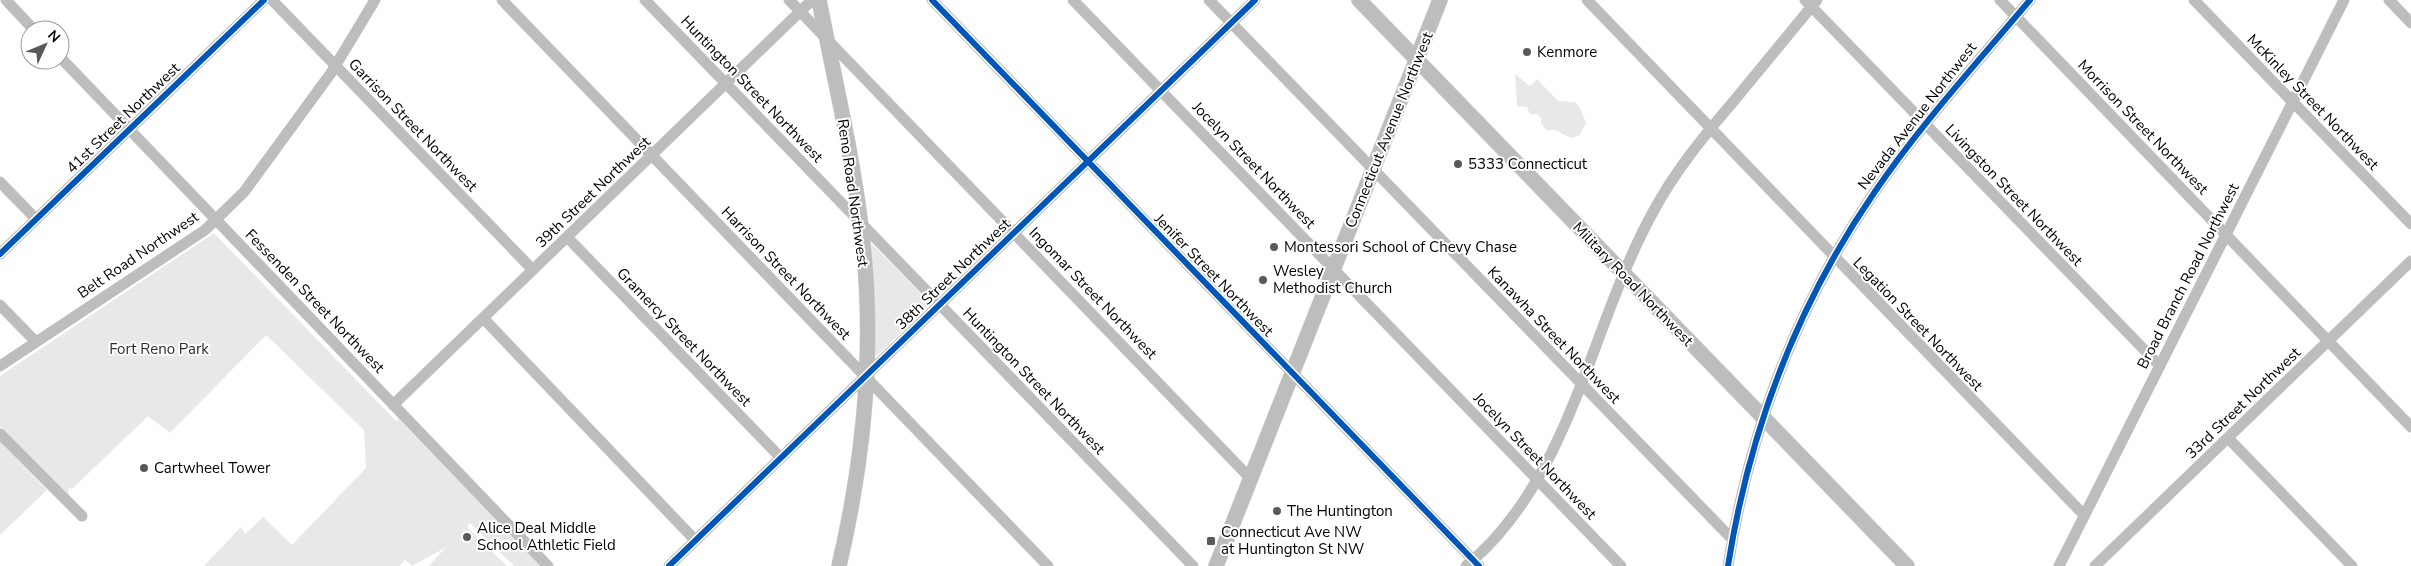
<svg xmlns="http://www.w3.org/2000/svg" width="2411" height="566" font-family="'Nunito Sans',sans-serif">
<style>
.green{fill:#e8e8e8}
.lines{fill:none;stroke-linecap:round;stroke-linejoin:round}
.major-casing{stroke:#dbdbdb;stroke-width:16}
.minor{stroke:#bdbdbd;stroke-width:11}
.major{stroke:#bdbdbd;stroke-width:15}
.cycleway-casing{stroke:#fff;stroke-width:9}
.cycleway{stroke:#0057b8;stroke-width:6}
.poi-dot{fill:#595959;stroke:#fff;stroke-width:2}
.labels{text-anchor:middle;stroke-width:4;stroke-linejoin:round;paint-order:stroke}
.poi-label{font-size:15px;fill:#000;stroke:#fff;text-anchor:start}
.street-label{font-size:15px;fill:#000;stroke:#fff}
.park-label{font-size:15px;fill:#2d2d2d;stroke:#fff}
</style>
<rect width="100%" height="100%" fill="#fff"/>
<path class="green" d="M1515,74L1530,86L1537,79L1558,101L1575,102L1580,108L1586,123L1580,135L1571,138L1555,130H1546L1541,123V118L1537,114H1530L1527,107L1517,106Z
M214,233L396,421L399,419L541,566H514L470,523L467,527L507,566H429L445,548L412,566L405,560L399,566H204L241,527L245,534L263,517L292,545L366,468L364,430L266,335L170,433L148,416L72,489L69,488L68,494L0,427V376Z
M873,245L930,303L928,307L877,356L874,355L870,246Z
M0,442L47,490L0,535Z"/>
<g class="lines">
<defs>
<path id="major" d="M819,0C834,78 853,155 862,235C875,344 864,459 839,566
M1359,0L1907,566
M1216,566L1440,0"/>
</defs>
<use href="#major" class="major-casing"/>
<path class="minor" d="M6,0L34,30
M272,0L533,270
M502,0L1048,566
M645,0L1193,566
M789,0L1250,478
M932,0L1479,566
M1073,0L1621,566
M1209,0L1732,539
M1587,0L2084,515
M1805,0L2160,366
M2000,0L2411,427
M2194,0L2411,224
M2389,0L2411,23
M60,57L548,566
M0,182L36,219
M567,237L781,458
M0,254L264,0
M0,305L36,342
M483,318L695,540
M0,366L205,230L244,192L331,73L375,0
M393,405L812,0
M0,434L82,516
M2228,438L2352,566
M669,566L1255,0
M1466,566C1571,480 1590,326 1653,212C1675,171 1703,137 1733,102C1761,68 1789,34 1817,0
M1728,566C1749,432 1797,305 1874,193C1920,125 1977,63 2030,0
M2059,566L2344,0
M2095,566L2411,261"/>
<use href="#major" class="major"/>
<defs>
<path id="cycleway" d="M932,0L1479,566
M0,254L264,0
M669,566L1255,0
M1728,566C1749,432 1797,305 1874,193C1920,125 1977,63 2030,0"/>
</defs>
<use href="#cycleway" class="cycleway-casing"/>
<use href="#cycleway" class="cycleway"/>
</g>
<g class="poi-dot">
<circle cx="1527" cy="52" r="5"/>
<circle cx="1458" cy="164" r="5"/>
<circle cx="1274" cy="247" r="5"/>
<circle cx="1263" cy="280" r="5"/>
<circle cx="144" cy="468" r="5"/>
<circle cx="1277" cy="511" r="5"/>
<circle cx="467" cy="537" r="5"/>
<rect x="1206" y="536" width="10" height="10" rx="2.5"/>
</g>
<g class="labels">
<g class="poi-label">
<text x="1537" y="57">Kenmore</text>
<text x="1468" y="169">5333 Connecticut</text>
<text x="1284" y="252">Montessori School of Chevy Chase</text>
<text x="1273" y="276">Wesley<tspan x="1273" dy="17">Methodist Church</tspan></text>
<text x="154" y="473">Cartwheel Tower</text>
<text x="1287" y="516">The Huntington</text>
<text x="477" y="533">Alice Deal Middle<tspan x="477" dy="17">School Athletic Field</tspan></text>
<text x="1221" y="537">Connecticut Ave NW<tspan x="1221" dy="17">at Huntington St NW</tspan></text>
</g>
<g class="street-label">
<text transform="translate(752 89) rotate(46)" y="5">Huntington Street Northwest</text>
<text transform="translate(2313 102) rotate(46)" y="5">McKinley Street Northwest</text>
<text transform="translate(1917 116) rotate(-52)" y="5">Nevada Avenue Northwest</text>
<text transform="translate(123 118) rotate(-44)" y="5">41st Street Northwest</text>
<text transform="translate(413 125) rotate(46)" y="5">Garrison Street Northwest</text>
<text transform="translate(2143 127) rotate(46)" y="5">Morrison Street Northwest</text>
<text transform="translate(1389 130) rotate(-68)" y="5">Connecticut Avenue Northwest</text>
<text transform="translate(1254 165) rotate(46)" y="5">Jocelyn Street Northwest</text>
<text transform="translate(593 192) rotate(-44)" y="5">39th Street Northwest</text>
<text transform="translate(853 193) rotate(82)" y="5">Reno Road Northwest</text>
<text transform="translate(2014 195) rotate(46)" y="5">Livingston Street Northwest</text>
<text transform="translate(138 255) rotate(-34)" y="5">Belt Road Northwest</text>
<text transform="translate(786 273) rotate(46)" y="5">Harrison Street Northwest</text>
<text transform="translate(953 274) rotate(-44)" y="5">38th Street Northwest</text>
<text transform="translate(1214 275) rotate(46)" y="5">Jenifer Street Northwest</text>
<text transform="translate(2188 276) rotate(-63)" y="5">Broad Branch Road Northwest</text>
<text transform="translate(1633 284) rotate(46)" y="5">Military Road Northwest</text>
<text transform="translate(1093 293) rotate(46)" y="5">Ingomar Street Northwest</text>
<text transform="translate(315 301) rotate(46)" y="5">Fessenden Street Northwest</text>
<text transform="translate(1918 324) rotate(46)" y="5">Legation Street Northwest</text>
<text transform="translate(1554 335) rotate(46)" y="5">Kanawha Street Northwest</text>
<text transform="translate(684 337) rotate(46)" y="5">Gramercy Street Northwest</text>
<text transform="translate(1034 381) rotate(46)" y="5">Huntington Street Northwest</text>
<text transform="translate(2243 403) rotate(-44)" y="5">33rd Street Northwest</text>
<text transform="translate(1535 456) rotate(46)" y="5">Jocelyn Street Northwest</text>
</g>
<g class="park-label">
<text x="159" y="354">Fort Reno Park</text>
</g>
</g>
<g transform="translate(45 45) rotate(46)"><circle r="24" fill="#ffffff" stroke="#999999"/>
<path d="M0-4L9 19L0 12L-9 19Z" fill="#595959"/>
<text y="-8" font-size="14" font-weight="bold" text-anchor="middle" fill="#000000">N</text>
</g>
</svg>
